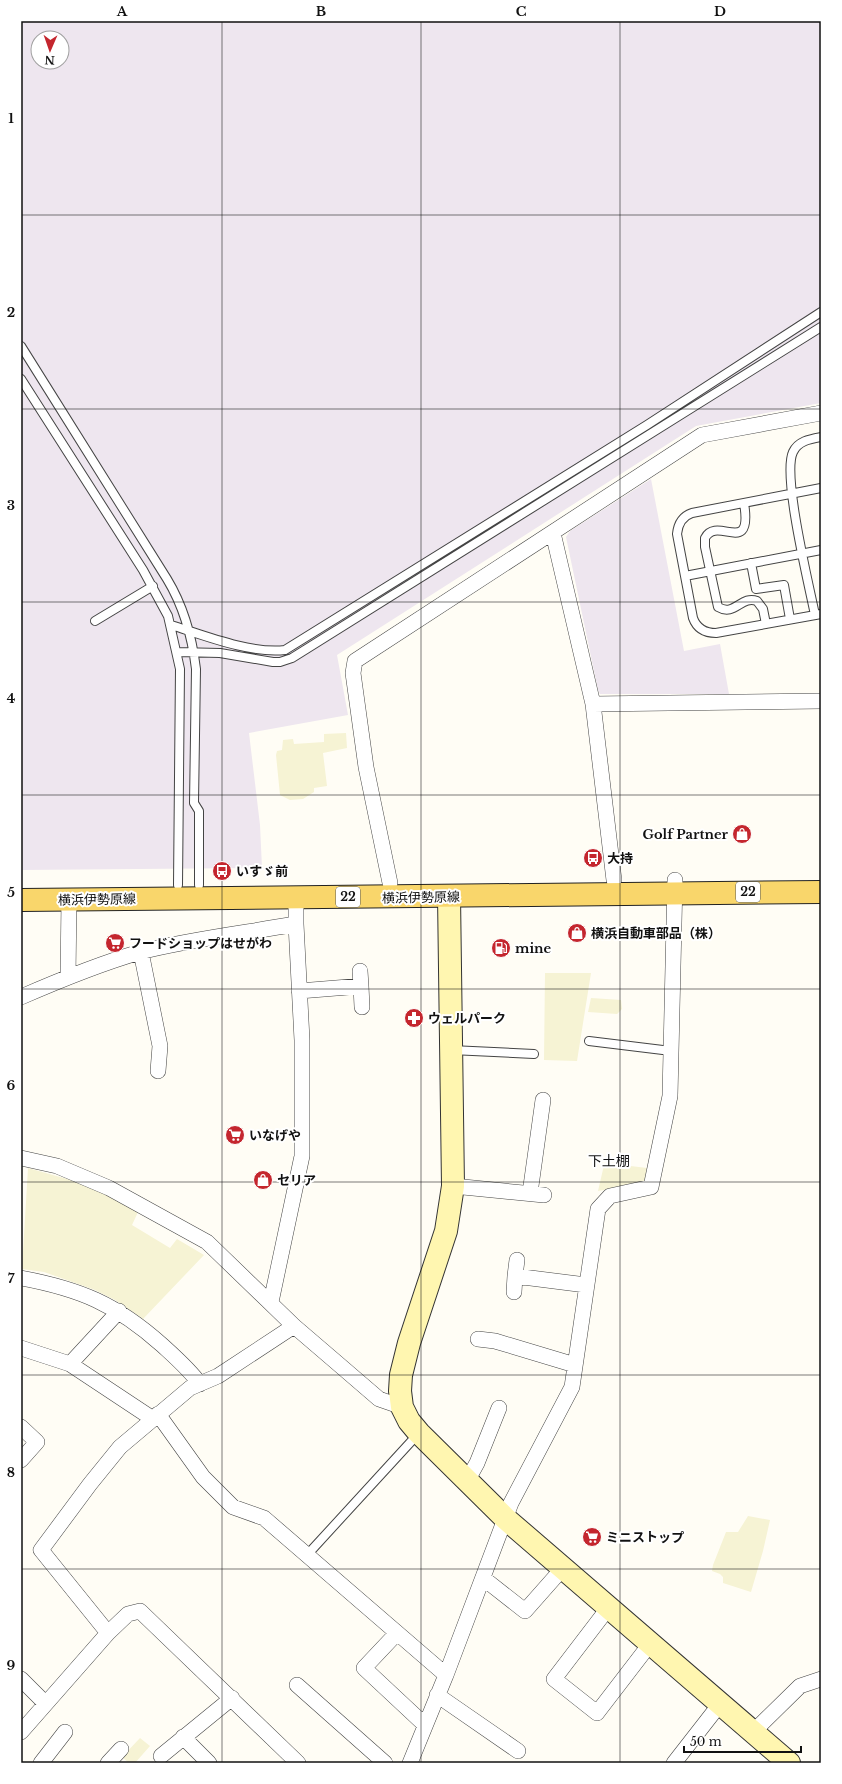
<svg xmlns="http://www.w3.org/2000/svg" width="842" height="1784" font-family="'Libre Baskerville','Noto Sans JP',serif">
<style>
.industrial{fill:#eee6ef;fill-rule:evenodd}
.farmland{fill:#f6f3d4}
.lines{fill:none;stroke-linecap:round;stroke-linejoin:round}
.lane-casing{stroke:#444;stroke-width:10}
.street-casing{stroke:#444;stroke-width:16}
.secondary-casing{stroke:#333;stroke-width:24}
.primary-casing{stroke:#222;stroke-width:24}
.lane{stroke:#fff;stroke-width:8}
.street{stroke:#fff;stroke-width:15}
.secondary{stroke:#fff6b0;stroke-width:22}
.primary{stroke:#f9d66b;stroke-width:22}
.grid{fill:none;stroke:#111;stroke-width:1;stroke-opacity:0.55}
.labels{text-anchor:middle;stroke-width:4;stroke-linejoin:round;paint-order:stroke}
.shield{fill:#fff;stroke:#585858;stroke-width:1}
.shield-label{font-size:12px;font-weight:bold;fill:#111}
.poi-label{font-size:13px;font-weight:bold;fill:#111;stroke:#fff;text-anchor:start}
.street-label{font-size:13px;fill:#111;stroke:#fff}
.neighbourhood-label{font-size:14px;fill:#111;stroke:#fff}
.neatline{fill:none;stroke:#111;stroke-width:1.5}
.grid-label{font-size:13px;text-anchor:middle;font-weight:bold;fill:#111}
</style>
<rect width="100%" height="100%" fill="#fffdf5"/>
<path class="industrial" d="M21,21H821V403L696,426L337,655L348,715L249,733L260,825L262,868L21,870ZM38,38H62V62H38Z
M651,479L684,651L720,644L729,694H600L598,690L566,537L570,531Z"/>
<path class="farmland" d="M346,733L347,748L323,753L327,786L314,788V792L303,799L290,800L280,795L276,755L277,751L282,750L283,740L293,739L294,744L324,742V734Z
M545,973H591L577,1061L544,1060Z
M591,998L621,1000L622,1009L617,1014L588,1012Z
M614,1164L647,1168L644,1183L598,1191L604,1165Z
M28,1168L85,1184L116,1199L138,1212L132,1225L170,1248L177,1239L204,1255L143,1319L115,1300L95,1290L44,1272L22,1269Z
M748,1516L770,1520L763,1551L751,1592L723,1583V1577L720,1574L712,1571L713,1565L726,1532H738Z
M140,1738L150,1746L135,1763H129L122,1757Z"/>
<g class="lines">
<defs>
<path id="lane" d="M21,346L167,579C184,607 192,636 196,669L194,803L199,811V885
M21,379L143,570L168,616L180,669L178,885
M821,488L692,513C683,516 678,524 677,534L693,618C697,629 705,633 716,633L821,614
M744,503C753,558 717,515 705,538V547L718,607C735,617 741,595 757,601L763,609L766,624
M751,563L756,589L784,585L790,619
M685,576L821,550
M815,615C809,585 782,475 793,452C798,441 810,439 821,437
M95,621L153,586
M171,625C203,635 250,654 285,650L647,425L821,312
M177,652L220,653L273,662H280L292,658L821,327
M589,1041L671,1051
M451,1050L534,1054
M307,1555L418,1434"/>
<path id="street" d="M553,533L593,704L614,880
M593,704L821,701
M390,883L366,767L353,673L355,661L702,435L821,413
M141,952L160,1046L158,1071
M360,971L361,986
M68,977L69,900
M299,991L361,986L362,1007
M21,997C60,980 99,964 140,952C191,939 244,933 296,924V897
M21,1158L57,1166L109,1188L207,1242L294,1326L336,1362L379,1399L402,1407
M453,1186L544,1195
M530,1193L543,1100
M515,1276L517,1260
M21,1278C80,1289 116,1304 162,1345C175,1357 189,1369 200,1384
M514,1292L515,1276L586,1285
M271,1302L302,1156V1040L296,924
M478,1339L495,1341L575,1365
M21,1348L70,1364L153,1419
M70,1364L119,1311
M158,1414L203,1477L233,1507L264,1518L446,1675
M21,1427L37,1442L21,1460
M467,1481L477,1463L499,1408
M483,1578L525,1611L563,1568
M609,1607L554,1679L597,1713L650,1644
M108,1633L41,1550L90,1484L120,1447L190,1388L218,1376L294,1326
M397,1633L364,1668L425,1725
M21,1679L45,1703
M297,1685L385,1763
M437,1695L518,1751
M21,1732L108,1633L128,1614L140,1611L298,1763
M753,1732L800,1686L821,1679
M183,1737L209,1763
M161,1756L232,1698
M41,1763L65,1732
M108,1763L121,1749
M410,1763L446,1675L511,1503L572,1387L598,1209L610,1196L651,1187L670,1096L675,880
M674,1763L720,1704"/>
<path id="secondary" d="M449,896L453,1186L446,1231L409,1343L401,1375L400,1391L402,1407L409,1421L419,1433L506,1519L789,1763"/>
<path id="primary" d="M21,900L821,892"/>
</defs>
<use href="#lane" class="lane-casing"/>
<use href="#street" class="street-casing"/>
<use href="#secondary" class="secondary-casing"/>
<use href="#primary" class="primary-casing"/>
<use href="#lane" class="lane"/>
<use href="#street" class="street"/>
<use href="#secondary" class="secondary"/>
<use href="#primary" class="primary"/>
</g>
<path class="grid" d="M222,21V1763M421,21V1763M620,21V1763M21,215H821M21,409H821M21,602H821M21,795H821M21,989H821M21,1182H821M21,1375H821M21,1569H821"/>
<defs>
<symbol id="shop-disc" viewBox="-11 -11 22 22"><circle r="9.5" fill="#c4262e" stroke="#fff"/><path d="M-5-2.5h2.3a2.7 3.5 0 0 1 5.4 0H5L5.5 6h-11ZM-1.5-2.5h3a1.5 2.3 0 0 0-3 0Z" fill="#fff"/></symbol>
<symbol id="bus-disc" viewBox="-11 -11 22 22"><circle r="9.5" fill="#c4262e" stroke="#fff"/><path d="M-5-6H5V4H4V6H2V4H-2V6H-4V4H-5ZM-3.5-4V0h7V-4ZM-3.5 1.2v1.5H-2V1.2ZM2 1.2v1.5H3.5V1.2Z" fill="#fff"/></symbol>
<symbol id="supermarket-disc" viewBox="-11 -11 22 22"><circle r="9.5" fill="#c4262e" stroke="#fff"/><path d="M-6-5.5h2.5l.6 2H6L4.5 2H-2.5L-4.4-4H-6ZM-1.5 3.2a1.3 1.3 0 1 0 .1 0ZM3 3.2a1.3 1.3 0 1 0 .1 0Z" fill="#fff"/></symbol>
<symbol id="fuel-disc" viewBox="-11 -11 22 22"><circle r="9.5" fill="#c4262e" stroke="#fff"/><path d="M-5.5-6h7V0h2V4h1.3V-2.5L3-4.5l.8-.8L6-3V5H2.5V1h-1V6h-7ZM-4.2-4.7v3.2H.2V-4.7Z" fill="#fff"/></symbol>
<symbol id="pharmacy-disc" viewBox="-11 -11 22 22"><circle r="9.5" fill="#c4262e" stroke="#fff"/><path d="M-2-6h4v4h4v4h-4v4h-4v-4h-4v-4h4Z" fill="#fff"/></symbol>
</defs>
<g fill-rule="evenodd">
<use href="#shop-disc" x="731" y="823" width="22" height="22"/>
<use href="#bus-disc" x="582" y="847" width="22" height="22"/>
<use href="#bus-disc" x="211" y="860" width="22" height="22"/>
<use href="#shop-disc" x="566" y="922" width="22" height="22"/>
<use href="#supermarket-disc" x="104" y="932" width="22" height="22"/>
<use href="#fuel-disc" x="490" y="937" width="22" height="22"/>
<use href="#pharmacy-disc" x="403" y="1007" width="22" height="22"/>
<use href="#supermarket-disc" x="224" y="1124" width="22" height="22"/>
<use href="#shop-disc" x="252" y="1169" width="22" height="22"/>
<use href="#supermarket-disc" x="581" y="1526" width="22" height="22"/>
</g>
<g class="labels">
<g class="shield">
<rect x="736" y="882" width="24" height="20" rx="3"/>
<rect x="336" y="887" width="24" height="20" rx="3"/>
</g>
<g class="shield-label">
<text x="748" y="896">22</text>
<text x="348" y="901">22</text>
</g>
<g class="poi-label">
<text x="728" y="839" text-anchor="end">Golf Partner</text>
<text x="607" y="863">大持</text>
<text x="236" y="876">いすゞ前</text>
<text x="591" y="938">横浜自動車部品（株）</text>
<text x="129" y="948">フードショップはせがわ</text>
<text x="515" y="953">mine</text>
<text x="428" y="1023">ウェルパーク</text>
<text x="249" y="1140">いなげや</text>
<text x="277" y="1185">セリア</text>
<text x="606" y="1542">ミニストップ</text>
</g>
<g class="street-label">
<text transform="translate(421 897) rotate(-1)" y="5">横浜伊勢原線</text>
<text transform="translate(97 899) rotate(-1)" y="5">横浜伊勢原線</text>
</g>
<g class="neighbourhood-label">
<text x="609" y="1166">下土棚</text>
</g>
</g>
<rect width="842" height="1784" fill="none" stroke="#ffffff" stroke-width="44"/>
<g transform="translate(50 50) rotate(182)"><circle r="19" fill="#ffffff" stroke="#a0a0a0"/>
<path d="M0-3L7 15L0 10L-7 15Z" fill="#c4262e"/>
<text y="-6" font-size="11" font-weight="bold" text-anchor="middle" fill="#111111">N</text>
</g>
<path d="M684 1746v6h117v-6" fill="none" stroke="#111111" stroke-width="2"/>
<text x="690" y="1746" font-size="12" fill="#111111" stroke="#ffffff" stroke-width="3" paint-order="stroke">50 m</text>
<rect x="22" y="22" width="798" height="1740" class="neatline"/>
<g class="grid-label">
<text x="122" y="16">A</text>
<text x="321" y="16">B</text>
<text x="521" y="16">C</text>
<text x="720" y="16">D</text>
<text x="11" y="123">1</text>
<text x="11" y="317">2</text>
<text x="11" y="510">3</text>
<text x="11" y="703">4</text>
<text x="11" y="897">5</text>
<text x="11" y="1090">6</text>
<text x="11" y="1283">7</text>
<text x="11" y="1477">8</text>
<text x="11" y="1670">9</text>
</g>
</svg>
